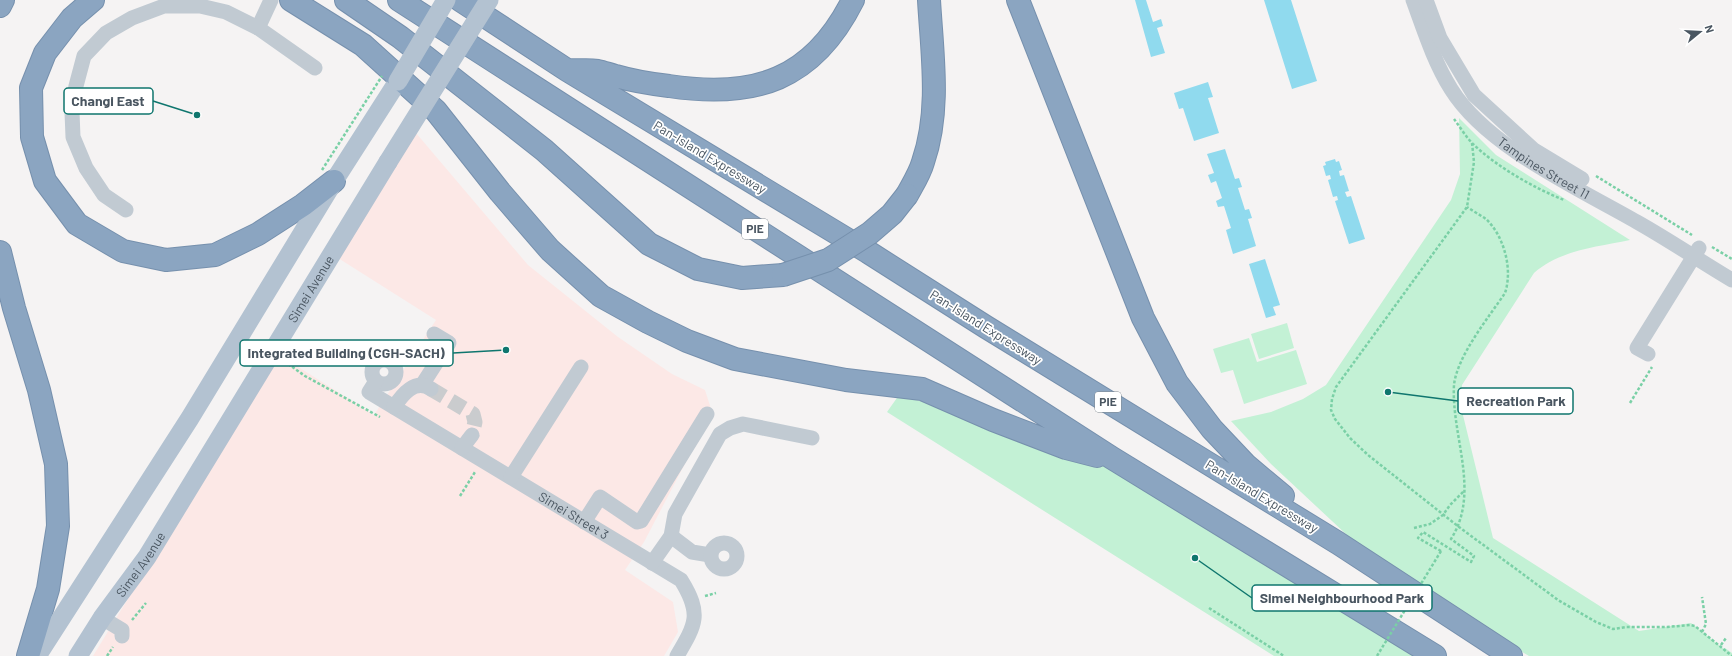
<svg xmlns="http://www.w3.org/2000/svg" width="1732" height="656" font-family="Barlow,sans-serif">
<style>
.medical{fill:#fce8e6}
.green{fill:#c3f1d5}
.water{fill:#90daee}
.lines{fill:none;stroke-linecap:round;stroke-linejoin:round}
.minor-tunnel{stroke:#caccce;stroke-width:15;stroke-dasharray:15 8;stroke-linecap:butt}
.highway-casing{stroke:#7690ad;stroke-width:24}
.path{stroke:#7ad0a6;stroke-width:2.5;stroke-dasharray:3 2;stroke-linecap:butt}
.minor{stroke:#c1cad2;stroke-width:15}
.major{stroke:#b3c2d1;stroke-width:19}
.highway{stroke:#8ba5c1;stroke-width:22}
.highway-bridge-casing{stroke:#7690ad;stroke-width:24;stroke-linecap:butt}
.path-bridge{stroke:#7ad0a6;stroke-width:2.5;stroke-dasharray:3 2;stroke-linecap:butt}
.major-bridge{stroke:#b3c2d1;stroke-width:19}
.highway-bridge{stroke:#8ba5c1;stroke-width:22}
.labels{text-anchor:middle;stroke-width:3.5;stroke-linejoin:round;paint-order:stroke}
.shield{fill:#fff;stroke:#808990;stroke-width:1}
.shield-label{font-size:12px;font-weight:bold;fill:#4a5661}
.street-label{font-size:13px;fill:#4a5661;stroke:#fff}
.leader{fill:none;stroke:#0f766e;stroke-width:1.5}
.callout-dot{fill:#0f766e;stroke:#fff;stroke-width:1.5}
.callout{fill:#fff;stroke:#0f766e;stroke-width:1.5}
.callout-label{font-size:14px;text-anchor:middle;font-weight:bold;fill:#4a5661}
</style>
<rect width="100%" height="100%" fill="#f5f3f3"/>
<path class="medical" d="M416,133L528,265L618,337L672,374L705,390L712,412L644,542L625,570L673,602L678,632L664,656H93L278,354L374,415L436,320L338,258Z"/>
<path class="green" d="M1459,118L1496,155L1630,240C1597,247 1560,250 1534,273L1462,385L1461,407L1493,538L1639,631L1691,623L1724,649L1725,648L1732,653V656H1529L1378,564L1271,464L1231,421L1271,412L1303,399L1326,385L1451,200L1460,174Z
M1287,323L1294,348L1259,359L1251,334Z
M1249,338L1257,362L1296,350L1307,384L1244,404L1233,370L1221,373L1213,349Z
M899,395L991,421L1089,456L1430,656H1274L887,412Z"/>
<path class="water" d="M1135,0H1146L1153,22L1161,19L1163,26L1157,28L1165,53L1151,57Z
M1264,0H1291L1317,81L1292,89Z
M1208,82L1213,97L1208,98L1219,133L1194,141L1183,108L1179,109L1174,93Z
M1225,149L1235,179L1239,178L1242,187L1238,188L1245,210L1249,209L1252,218L1248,219L1256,246L1233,254L1226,230L1231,228L1224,206L1218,207L1216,201L1222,198L1216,181L1211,183L1208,175L1214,173L1207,154Z
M1335,159L1336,162L1339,161L1342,170L1339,171L1340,176L1344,175L1349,191L1345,192L1347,197L1351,196L1365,239L1349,244L1335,201L1338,200L1337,196L1333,197L1328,180L1331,179L1330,175L1326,176L1323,166L1326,165L1325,162Z
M1265,259L1280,305L1273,307L1276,315L1266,318L1249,264Z"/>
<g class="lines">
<path class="minor-tunnel" d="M431,389L473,414L475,422L472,435"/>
<defs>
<path id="highway" d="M93,0L72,18L45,53L31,88L32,137L45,181L77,224L123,251L166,260L215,255L258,234L303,205L334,181
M291,0L363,45L436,111L500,192L550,250L601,296L648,322L687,341L735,359L846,380L922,389L993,420L1066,448L1097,456
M346,0L400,37L544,150L649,244L698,269L742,278L783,275
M399,0L1112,458L1435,656
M460,0L567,70L868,252L986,327L1338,543L1511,656
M1018,0L1143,318L1177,383L1212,429L1246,465L1283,496
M0,6L3,0
M568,70C578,70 588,70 598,71C604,72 610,75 616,76C633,81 652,84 669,86C755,99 813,80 853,0
M907,195C913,184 920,173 923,162C941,110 932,53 929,0
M0,252L14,308L39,390L56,464L58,526L48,589L28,656"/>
</defs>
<use href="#highway" class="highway-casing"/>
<path class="path" d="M1454,119C1460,127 1466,137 1473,144C1497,167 1534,188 1564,200
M1472,143L1474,162L1467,207L1336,387L1332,399L1331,410L1335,419L1350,438L1368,455L1459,527L1558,600L1596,622L1613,629L1626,627H1667L1690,625L1695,626L1732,656
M1596,176L1692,235
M1712,247L1732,259
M284,361L305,376L380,417
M1630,403L1652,367
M460,496L475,472
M1414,528L1430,524L1443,515L1450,505L1464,491
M1441,551L1418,538L1423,532L1471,562L1474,556L1451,539C1481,492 1451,436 1454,385C1457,356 1489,317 1505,293C1513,269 1504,236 1486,219C1480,215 1473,211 1467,207
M705,596L716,593
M1209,608L1284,656
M132,620L146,603
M1702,632L1706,624L1702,597
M1721,645L1726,638
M107,656L113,647"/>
<g class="minor">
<path id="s1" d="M1413,0C1424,30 1434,62 1451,89C1487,147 1578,188 1637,222C1669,240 1700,261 1732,280"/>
<path d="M1426,0L1440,38L1474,95L1534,150L1582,179"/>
<path d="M258,28L271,0"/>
<path d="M126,210L104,195L86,168L73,137L72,112L76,86L84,56L106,33L132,18L164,6H200L226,12L258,28L315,68"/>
<path d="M1648,354L1637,348L1699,248"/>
<circle cx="384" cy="372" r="12"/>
<path id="s2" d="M376,381L369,392L681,580C702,614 696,624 677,656"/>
<path d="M422,385L449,343L434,334"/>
<path d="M394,407C402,395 415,378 431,389"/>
<path d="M462,448L472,435"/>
<path d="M511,477L581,367"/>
<path d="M584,522L600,497L637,522L641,521L707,414"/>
<path d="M671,536L692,552L710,555"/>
<circle cx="724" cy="556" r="13"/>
<path d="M652,563L671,536L675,514L720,434L730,428L743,424L812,438"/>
<path d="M102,618L122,630V636"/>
</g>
<g class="major">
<path d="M37,656L190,418L334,181L398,81"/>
<path id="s3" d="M78,656L102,618L147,557L388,162"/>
</g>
<use href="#highway" class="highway"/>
<defs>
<path id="highway-bridge" d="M783,275L828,260L870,233L892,214L907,195"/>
</defs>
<use href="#highway-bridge" class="highway-bridge-casing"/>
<path class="path-bridge" d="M322,170L382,76
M1377,656L1441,551"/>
<path class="major-bridge" d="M398,81L446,0
M388,162L489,0"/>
<use href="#highway-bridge" class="highway-bridge"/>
</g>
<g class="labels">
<g class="shield">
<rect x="742" y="219" width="26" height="20" rx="3"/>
<rect x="1095" y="392" width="26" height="20" rx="3"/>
</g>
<g class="shield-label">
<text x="755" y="233">PIE</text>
<text x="1108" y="406">PIE</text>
</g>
<g class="street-label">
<text transform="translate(710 157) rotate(31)" y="5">Pan-Island Expressway</text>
<text dy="5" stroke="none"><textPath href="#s1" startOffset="220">Tampines Street 11</textPath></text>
<text dy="5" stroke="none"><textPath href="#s3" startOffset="435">Simei Avenue</textPath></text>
<text transform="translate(986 327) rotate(32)" y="5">Pan-Island Expressway</text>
<text transform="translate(1262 496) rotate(31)" y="5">Pan-Island Expressway</text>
<text dy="5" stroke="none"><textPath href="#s2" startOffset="252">Simei Street 3</textPath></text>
<text dy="5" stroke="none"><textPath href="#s3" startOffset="111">Simei Avenue</textPath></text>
</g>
</g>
<path class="leader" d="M197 115L153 101M506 350L453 353M1388 392L1458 401M1195 558L1252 598"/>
<g class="callout-dot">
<circle cx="197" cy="115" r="4"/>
<circle cx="506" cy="350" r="4"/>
<circle cx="1388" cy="392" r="4"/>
<circle cx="1195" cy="558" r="4"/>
</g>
<g class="callout">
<rect x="64" y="88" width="89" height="26" rx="4"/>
<rect x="240" y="340" width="213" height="26" rx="4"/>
<rect x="1458" y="388" width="115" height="26" rx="4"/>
<rect x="1252" y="585" width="180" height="26" rx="4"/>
</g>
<g class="callout-label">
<text x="108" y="106">Changi East</text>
<text x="346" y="358">Integrated Building (CGH-SACH)</text>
<text x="1516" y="406">Recreation Park</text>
<text x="1342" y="603">Simei Neighbourhood Park</text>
</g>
<g transform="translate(1700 32) rotate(72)" stroke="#ffffff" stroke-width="3" paint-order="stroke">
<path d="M0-3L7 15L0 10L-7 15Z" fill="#4a5661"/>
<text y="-6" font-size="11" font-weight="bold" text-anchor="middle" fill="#4a5661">N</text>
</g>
</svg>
